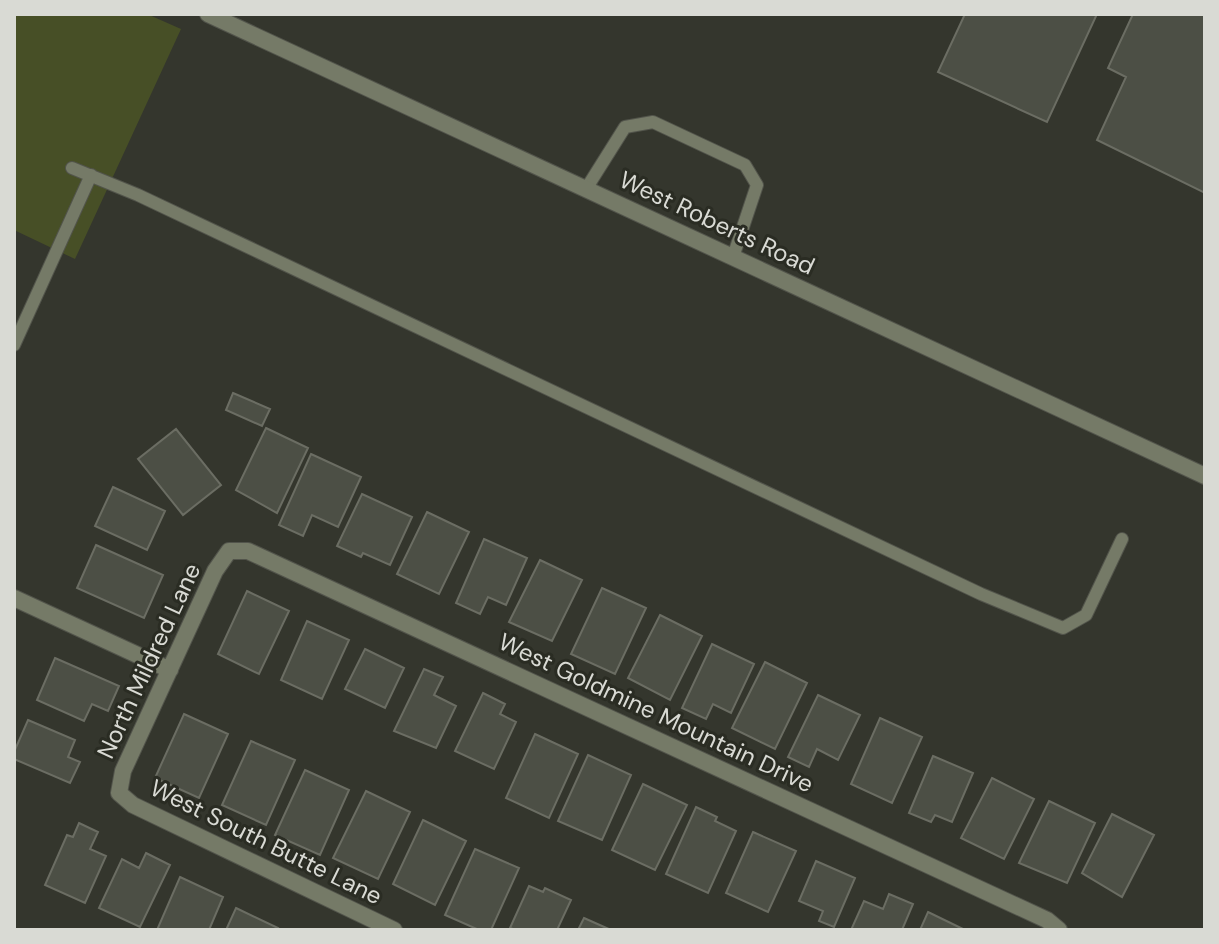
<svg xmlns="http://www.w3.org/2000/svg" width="1219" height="944" font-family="'DM Sans',sans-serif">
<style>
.green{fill:#474f26}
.building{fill:#4c4f45;stroke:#6b6d63;stroke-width:2}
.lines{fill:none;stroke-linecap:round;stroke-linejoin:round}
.service-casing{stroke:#52544b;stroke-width:14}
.minor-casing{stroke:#52544b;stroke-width:18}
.service{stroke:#757a67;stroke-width:12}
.minor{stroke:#757a67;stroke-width:16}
.labels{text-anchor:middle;stroke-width:6;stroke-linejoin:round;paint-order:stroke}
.street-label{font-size:24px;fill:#d9dad4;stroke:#2a2c23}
</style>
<rect width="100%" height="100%" fill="#34362d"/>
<path class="green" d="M14,14H147L181,29L75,259L14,230Z"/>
<path class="building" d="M965,14H1097L1047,122L938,72Z
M1133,14H1205V193L1097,140L1126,77L1108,68Z
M233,393L270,409L262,426L226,410Z
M266,428L308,448L277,513L236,490Z
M176,429L221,485L183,515L138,459Z
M311,454L361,477L338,527L312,515L303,536L279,525Z
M113,487L165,511L147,550L95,526Z
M362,494L412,517L390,565L363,553L361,557L337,546Z
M427,512L469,532L439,594L397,574Z
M484,539L527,558L506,605L488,597L480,614L456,603Z
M96,545L163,575L144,618L77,588Z
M540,560L582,580L552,641L509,622Z
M602,588L646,608L615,674L571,654Z
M247,591L289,611L259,674L218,654Z
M660,615L702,636L670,700L628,678Z
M307,621L349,640L322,699L281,680Z
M712,644L754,664L731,713L713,704L706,719L682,708Z
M365,649L404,668L385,708L345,689Z
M55,658L119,686L108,711L92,704L84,721L37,700Z
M765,662L807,683L775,749L732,728Z
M424,669L443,677L434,695L456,706L436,748L394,731Z
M483,693L505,704L500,714L516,722L494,769L455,751Z
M818,695L860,715L838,760L817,749L809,767L788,757Z
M184,714L228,734L199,798L155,778Z
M880,718L922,737L892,803L851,784Z
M28,720L75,740L68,757L80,762L70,783L14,759V752Z
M535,734L578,754L549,818L506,798Z
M251,741L295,760L266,825L222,805Z
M588,755L631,775L602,840L558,821Z
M933,756L973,773L952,822L935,815L931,822L909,813Z
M305,770L349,790L320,855L275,835Z
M992,778L1034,799L1004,859L961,838Z
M643,784L687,805L655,870L612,850Z
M366,791L410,812L378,879L333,858Z
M1049,801L1095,823L1067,883L1019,863Z
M696,807L717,817L715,821L736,831L708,893L666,874Z
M1112,814L1154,835L1122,897L1082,873Z
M423,820L466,841L435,905L393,884Z
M79,823L98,832L90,849L106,856L85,903L45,885L67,835L73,837Z
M753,832L796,851L768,912L726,893Z
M475,849L519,868L491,930H479L445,915Z
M146,853L170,865L140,927L99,908L122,859L139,868Z
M816,861L855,878L834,927L819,921L823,911L799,901Z
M180,877L223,897L209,930H157Z
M529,886L543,892L545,888L571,900L557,930H516L510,928Z
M889,894L913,904L902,930H851L864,901L883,909Z
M236,908L278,928L277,930H226Z
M928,912L965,930H920Z
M584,918L611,930H578Z"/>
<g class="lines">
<defs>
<path id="service" d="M72,168L138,195L981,594L1063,628L1086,615L1122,539
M586,189L625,127L653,122L745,165L757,185L733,257
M14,345L91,175"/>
<path id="minor" d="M208,14L1205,476
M14,598L170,670
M394,930L133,805L119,793L123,771L215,571L229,551H248L1047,920L1059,930"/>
</defs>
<use href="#service" class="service-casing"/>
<use href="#minor" class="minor-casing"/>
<use href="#service" class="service"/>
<use href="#minor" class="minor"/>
</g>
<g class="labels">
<g class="street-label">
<text transform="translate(717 223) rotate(25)" y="8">West Roberts Road</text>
<text transform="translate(149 661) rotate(-65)" y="8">North Mildred Lane</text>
<text transform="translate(656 713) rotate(25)" y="8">West Goldmine Mountain Drive</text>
<text transform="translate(266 842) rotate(26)" y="8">West South Butte Lane</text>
</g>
</g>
<rect width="1219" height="944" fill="none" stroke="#d9dad4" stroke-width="32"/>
</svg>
